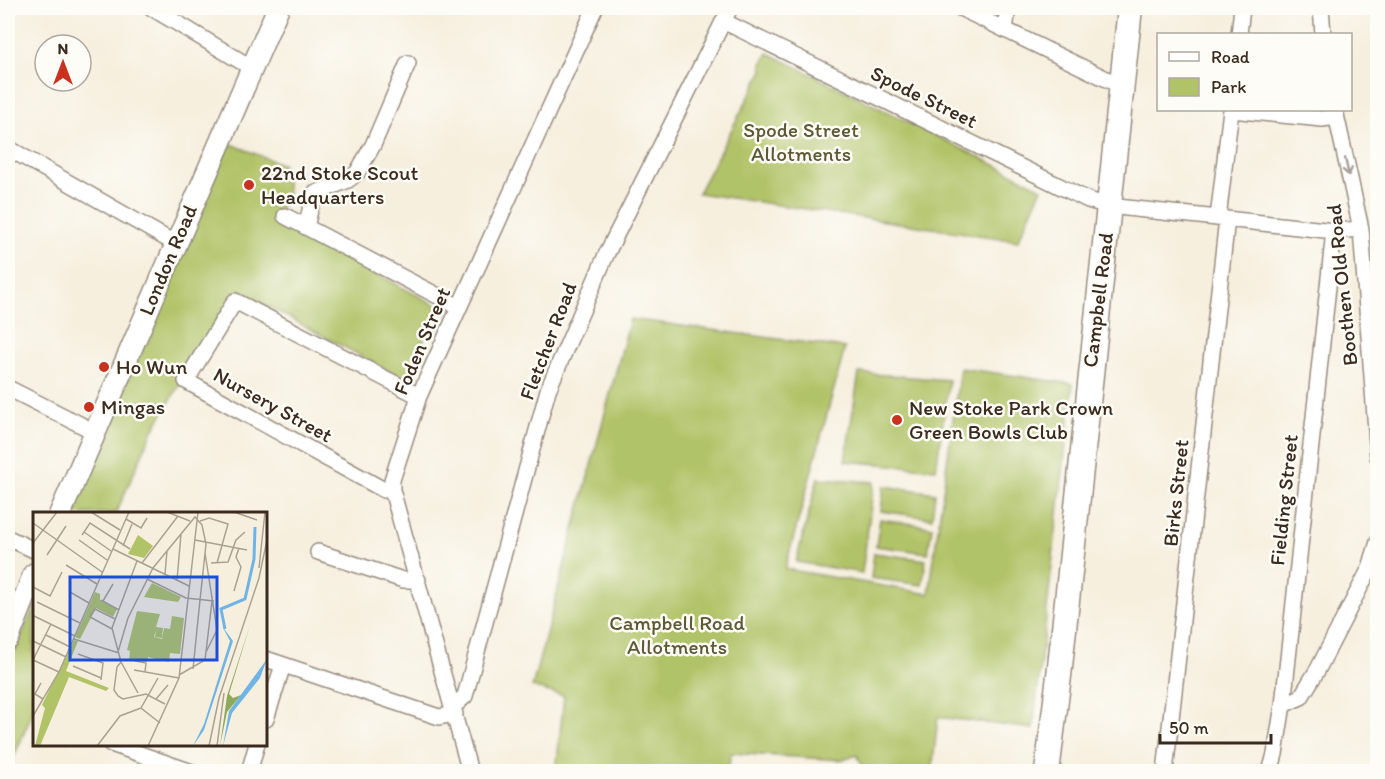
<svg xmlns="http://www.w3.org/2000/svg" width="1385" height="779" font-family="Itim,sans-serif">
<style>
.green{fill:#b1c367;stroke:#767642;stroke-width:1.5}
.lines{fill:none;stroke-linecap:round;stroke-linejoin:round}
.street-casing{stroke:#988c7e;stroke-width:18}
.secondary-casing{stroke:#988c7e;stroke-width:24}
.primary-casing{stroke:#988c7e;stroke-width:27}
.street{stroke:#fff;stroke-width:15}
.secondary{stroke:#fff;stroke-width:21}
.primary{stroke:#fff;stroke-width:24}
.oneway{stroke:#a79f9a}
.poi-dot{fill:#c8321e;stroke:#fdfcf7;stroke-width:2}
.labels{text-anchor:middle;stroke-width:5;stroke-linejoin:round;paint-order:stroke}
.street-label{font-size:21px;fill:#3b2a1e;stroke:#fdfcf7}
.park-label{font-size:21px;fill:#5e5834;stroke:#fdfcf7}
.poi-label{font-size:21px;fill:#3b2a1e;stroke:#fdfcf7;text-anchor:start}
.inset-river{fill:none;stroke:#70b4e6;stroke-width:3}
.inset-road{fill:none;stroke:#aba091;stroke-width:1.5}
.view{fill:#1d4ed8;fill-opacity:0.15;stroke:#1d4ed8;stroke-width:3}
.inset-edge{fill:none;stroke:#3b2a1e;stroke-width:3}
</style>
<rect width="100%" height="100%" fill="#fdfcf7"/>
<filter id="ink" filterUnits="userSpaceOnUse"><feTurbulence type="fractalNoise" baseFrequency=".0167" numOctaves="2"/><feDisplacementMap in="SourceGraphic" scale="12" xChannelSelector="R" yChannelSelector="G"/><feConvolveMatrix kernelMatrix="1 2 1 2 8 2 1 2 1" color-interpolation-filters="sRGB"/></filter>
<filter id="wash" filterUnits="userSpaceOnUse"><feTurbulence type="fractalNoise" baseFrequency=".008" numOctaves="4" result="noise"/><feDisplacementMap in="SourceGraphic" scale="24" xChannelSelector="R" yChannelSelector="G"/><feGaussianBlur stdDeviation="1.35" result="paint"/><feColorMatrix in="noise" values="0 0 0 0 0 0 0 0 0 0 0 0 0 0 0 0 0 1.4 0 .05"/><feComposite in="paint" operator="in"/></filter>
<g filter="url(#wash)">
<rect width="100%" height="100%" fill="#f6efde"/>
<path class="green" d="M768,53L1042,188L1018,241L698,193L763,70L762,64Z
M229,143L283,165L288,195L275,219L287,227L440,307L404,379L246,295L240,289L177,389L153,430L116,513L71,514Z
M630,319L845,348L785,569L929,594L960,368L1073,384L1033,729L938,717L932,771H865L857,755L843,760L731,753L728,771H556L564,696L532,687Z
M859,373L949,380L936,469L845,461Z
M818,478L874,482L862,573L796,562Z
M884,486L935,493L932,518L881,511Z
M880,519L932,527L928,553L876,546Z
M874,553L926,560L922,585L871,578Z
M34,606V709L8,771V667Z"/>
</g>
<g filter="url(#ink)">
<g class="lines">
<defs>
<path id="street" d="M152,8L252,68
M960,8L1123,87
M1321,8L1323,34
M723,21L1088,200L1109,206L1334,231L1361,229
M1005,30L1008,8
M1239,34L1242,8
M1231,110L1322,119L1336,117
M1335,110L1361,229L1378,457
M8,148L176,244
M285,216L459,307
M1218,218L1231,110
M306,227L314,194L348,180L357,173L373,145L408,63
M8,388L95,432
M392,490H384L186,381L235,301L419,396
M8,538L34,550
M318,552L403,580H418
M266,659L439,717L455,714
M1283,705L1301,697L1318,669L1370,568L1378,542
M453,707L465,696L548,390L606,255L730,8
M266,719L283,665
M111,744L192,772
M249,772L257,744
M470,772L392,490V480L419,396L595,8
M1165,772L1227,219
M1270,772L1275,754L1283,705L1334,231"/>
<path id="secondary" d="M60,514L278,8
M8,639L34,574"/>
<path id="primary" d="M1047,772L1059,676L1130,8"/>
</defs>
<use href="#street" class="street-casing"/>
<use href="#secondary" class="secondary-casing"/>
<use href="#primary" class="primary-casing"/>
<use href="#street" class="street"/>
<use href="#secondary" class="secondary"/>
<use href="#primary" class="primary"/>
</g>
<defs><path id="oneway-shaft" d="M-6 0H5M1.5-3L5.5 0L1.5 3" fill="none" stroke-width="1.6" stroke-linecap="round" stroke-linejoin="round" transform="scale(1.5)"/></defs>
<use class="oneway" href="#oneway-shaft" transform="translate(1347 167) rotate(78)"/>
</g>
<g class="poi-dot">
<circle cx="249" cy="185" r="6"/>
<circle cx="104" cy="367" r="6"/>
<circle cx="89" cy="407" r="6"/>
<circle cx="897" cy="420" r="6"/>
</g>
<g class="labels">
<g class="street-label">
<text transform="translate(924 97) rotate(26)" y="7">Spode Street</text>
<text transform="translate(168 260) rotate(-67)" y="7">London Road</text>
<text transform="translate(1342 285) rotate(-96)" y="7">Boothen Old Road</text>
<text transform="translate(1098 300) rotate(-83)" y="7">Campbell Road</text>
<text transform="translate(422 341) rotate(-67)" y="7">Foden Street</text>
<text transform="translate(548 341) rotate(-69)" y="7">Fletcher Road</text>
<text transform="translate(273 405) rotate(29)" y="7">Nursery Street</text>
<text transform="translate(1176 493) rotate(-84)" y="7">Birks Street</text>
<text transform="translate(1284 500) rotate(-84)" y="7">Fielding Street</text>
</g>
<g class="park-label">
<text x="801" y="137">Spode Street<tspan x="801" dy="24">Allotments</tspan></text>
<text x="677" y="630">Campbell Road<tspan x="677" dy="24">Allotments</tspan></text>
</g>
<g class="poi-label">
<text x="261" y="180">22nd Stoke Scout<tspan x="261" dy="24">Headquarters</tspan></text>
<text x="116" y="374">Ho Wun</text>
<text x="101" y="414">Mingas</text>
<text x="909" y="415">New Stoke Park Crown<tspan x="909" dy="24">Green Bowls Club</tspan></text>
</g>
</g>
<g transform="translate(33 512)">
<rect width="234" height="234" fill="#f6efde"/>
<path d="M105,23L120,34L111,46L95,42ZM119,71L148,85L145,90L111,85ZM62,80L67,82V88L84,97L80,105L63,96L47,127L42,125ZM104,99L127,102L123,115L130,116L129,126L122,125L123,118L121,125L129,127L131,116L137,117L139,104L151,106L147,142L137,141L136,150L115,145L114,150L96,149L97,139L94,138ZM41,128L45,129L33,159L76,176L73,179L36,165L7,234H2L12,196L9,193Z" fill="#b1c367"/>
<path d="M217,113L196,182L200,186L208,183L194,200L187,234L194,184Z" fill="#8ca95c"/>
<path d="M189,114L200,129L171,218L160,234L171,212L197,129ZM234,147L227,166L199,201L190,234L196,199Z" fill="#70b4e6"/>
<path class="inset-river" d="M192,117L188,97L212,87L221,47L222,15"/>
<path class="inset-road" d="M58,0L87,18M134,0L157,9M201,0L224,8M93,7L108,16L114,6M167,9L176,6L195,12L184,51M0,11L69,60M51,20L78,39M49,23L57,11L97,37M46,28L74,48M162,28L214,38M0,31L24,0M90,34L99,12M80,37L156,74M172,41L184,118L173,140M14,43L33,14M104,49L79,116L88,150L105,181M109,51L145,4M178,51L195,50L203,28L212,20M33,53L64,72M226,56L232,0M132,62L134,39M114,67L153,86L181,89M144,68L148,22M0,75L17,84L29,60M201,79L208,55L203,45L206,36M37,80L56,91M68,88L86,98M70,89L80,72M4,90L47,111M1,104L42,124M79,117L57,105L62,97L82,107M13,123L37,135M41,127L86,141M0,129L33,145M85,140L95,106L120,56L162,5L169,13L173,32L167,88M45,142L70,151L68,168M0,148L18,112M0,148L26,160M102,149L113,151L112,160M88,150L84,155L81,178L85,184L90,187L113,182L132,192M40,154L68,166M160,157L167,88M101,158L146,166M146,163L172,148L179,89M125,166L108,196L127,211M8,171L2,182L10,187M123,187L135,173M0,204L26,160L96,0M64,234L87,204L108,196M115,234L146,166L165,0M176,234L186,186L226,66L234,28M184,234L191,181"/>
<path class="view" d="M37,65H184V148H37Z"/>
<rect width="234" height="234" class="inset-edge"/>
</g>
<rect width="1385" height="779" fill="none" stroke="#fdfcf7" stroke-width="30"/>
<rect x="1157" y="33" width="195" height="78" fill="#fdfcf7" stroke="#afa8a0" stroke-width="1.5"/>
<rect x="1169" y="52" width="30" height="9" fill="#ffffff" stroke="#afa8a0" stroke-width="1.5"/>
<text x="1211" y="63" font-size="18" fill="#3b2a1e">Road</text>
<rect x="1169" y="78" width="30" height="18" fill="#b1c367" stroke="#afa8a0" stroke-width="1.5"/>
<text x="1211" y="93" font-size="18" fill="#3b2a1e">Park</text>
<g transform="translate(63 63)"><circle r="28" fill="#fdfcf7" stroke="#afa8a0" stroke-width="1.5"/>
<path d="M0-4.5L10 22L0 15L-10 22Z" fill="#c8321e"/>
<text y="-9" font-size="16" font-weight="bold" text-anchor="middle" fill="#3b2a1e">N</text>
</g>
<path d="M1160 734v9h111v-9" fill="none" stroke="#3b2a1e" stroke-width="3"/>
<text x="1169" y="734" font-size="18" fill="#3b2a1e" stroke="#fdfcf7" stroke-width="4.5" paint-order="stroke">50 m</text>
</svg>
